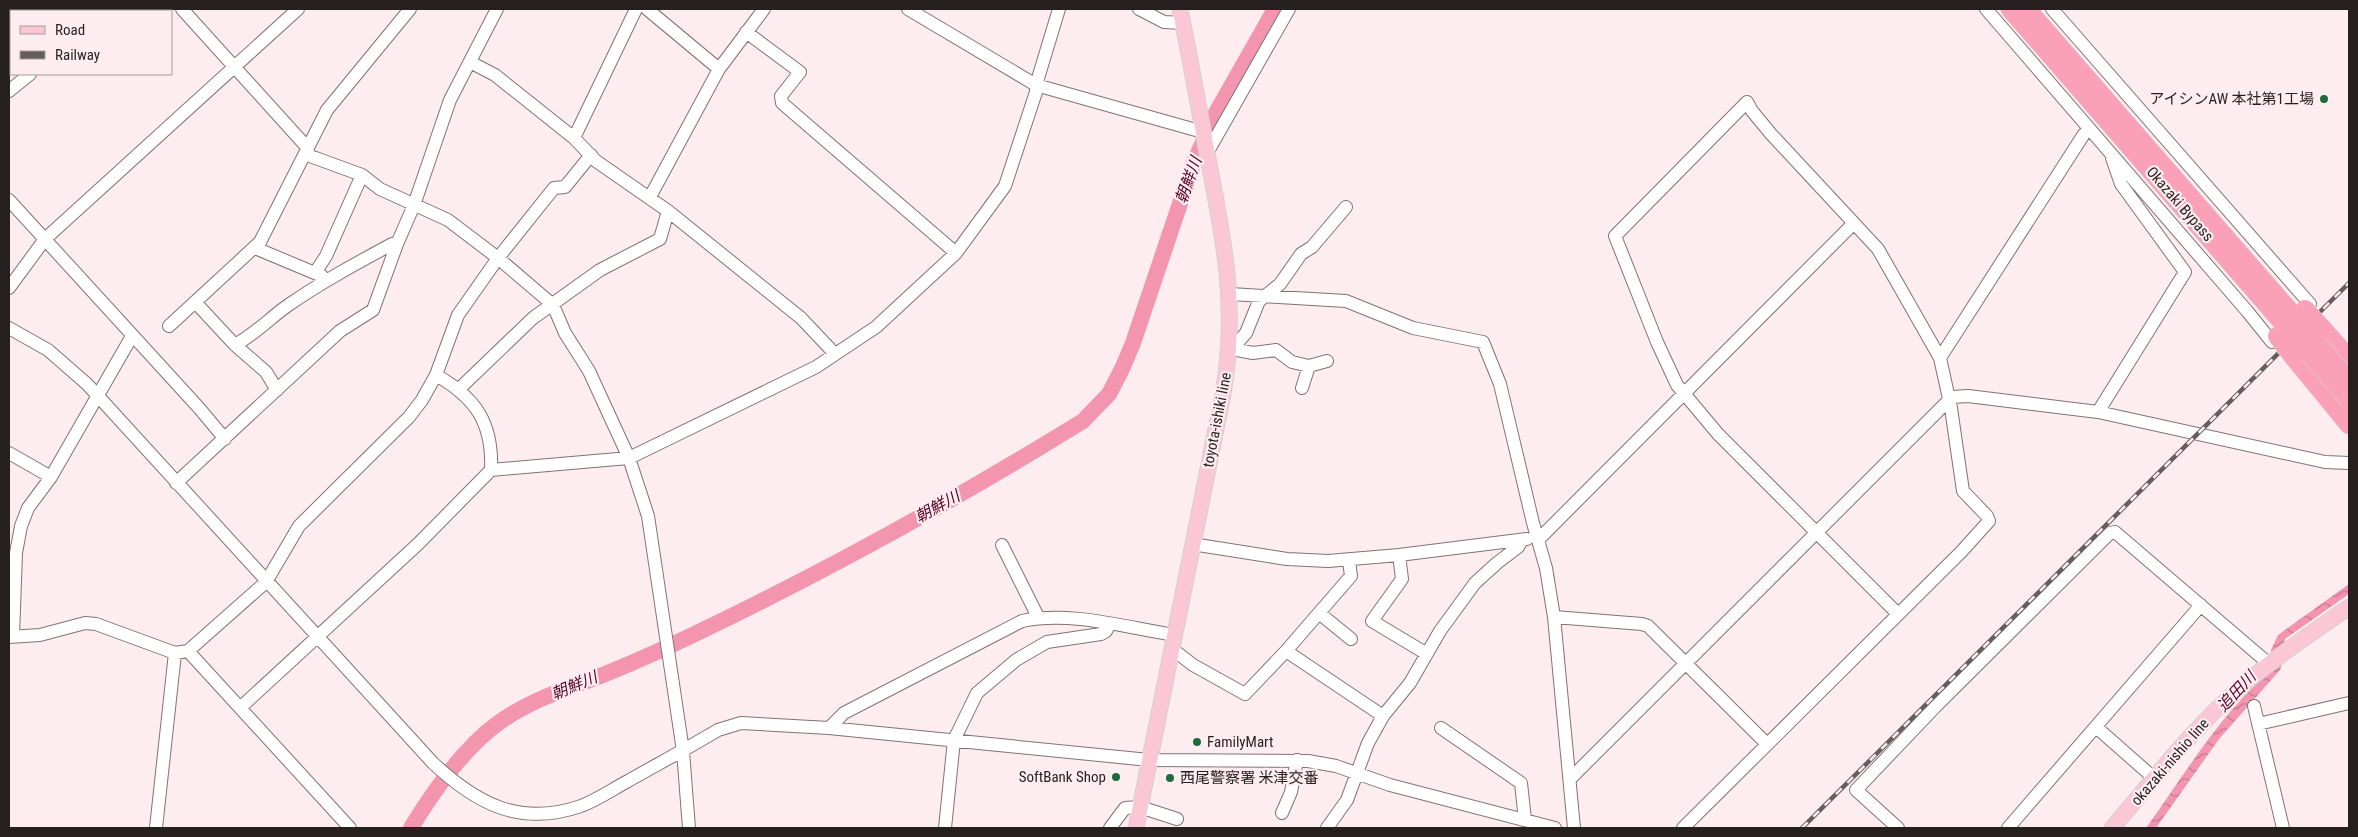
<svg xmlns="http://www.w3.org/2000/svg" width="2358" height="837" font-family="'Roboto Condensed','Noto Sans JP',sans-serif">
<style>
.water{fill:url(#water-waves)}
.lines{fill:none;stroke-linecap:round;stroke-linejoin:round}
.river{stroke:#f395af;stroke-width:16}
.minor-casing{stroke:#807275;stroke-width:14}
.major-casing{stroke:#d3d2d2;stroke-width:17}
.highway-casing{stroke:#d3d2d2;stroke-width:19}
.minor{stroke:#fff;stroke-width:12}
.major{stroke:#fcc7d5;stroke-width:15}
.highway{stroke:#faa1b9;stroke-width:18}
.rail-casing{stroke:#665d5f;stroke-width:4.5}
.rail{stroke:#feedf0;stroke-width:2.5;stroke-dasharray:8;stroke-linecap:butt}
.highway-bridge-casing{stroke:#d3d2d2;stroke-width:19;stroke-linecap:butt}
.highway-bridge{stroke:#faa1b9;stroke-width:18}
.poi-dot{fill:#1b6b3b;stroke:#feedf0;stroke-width:2}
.labels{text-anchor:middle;stroke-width:4.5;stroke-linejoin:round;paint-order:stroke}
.poi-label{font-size:15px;fill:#251f20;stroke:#feedf0;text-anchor:end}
.street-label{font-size:15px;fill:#251f20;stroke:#feedf0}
.water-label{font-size:16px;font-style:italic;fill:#580328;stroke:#feedf0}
</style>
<defs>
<pattern id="water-waves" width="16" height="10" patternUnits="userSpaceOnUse" patternTransform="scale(1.25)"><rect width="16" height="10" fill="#f395af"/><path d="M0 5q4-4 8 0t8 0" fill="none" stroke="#c5798e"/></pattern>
</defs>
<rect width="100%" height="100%" fill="#feedf0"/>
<path class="water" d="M2349,584V594L2285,639L2283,646L2272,654L2271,650L2278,635Z
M2283,660L2280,670L2219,739L2156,828H2146C2188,770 2225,705 2283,660Z"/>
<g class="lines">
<path class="river" d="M411,828C432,793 464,748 497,724C526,702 561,691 595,678C631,664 666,648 701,631C832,568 960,497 1083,421L1109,394L1122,369L1133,343L1194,162L1216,113L1275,9"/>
<defs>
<path id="minor" d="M81,9L85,11
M182,9L305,145L310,156L362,175L380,189L448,220L498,258L553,305L565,333L589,371L629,458L648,516L683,751L689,828
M647,9L719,69
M908,9L1036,85L1203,132
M1139,9L1164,22L1183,23
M1986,9L2247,311L2272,342
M2052,9L2310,304
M9,31L11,32
M746,32L800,72L781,96L782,103L956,253
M470,62L495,75L574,138L596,161L668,211L801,318L835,354
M9,91L30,74
M574,138L636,9
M1207,153L1289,9
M650,197L719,69L764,9
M9,200L199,408L225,439
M255,248L322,276
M315,273L326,256L362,175
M9,288L45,239L298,9
M1230,294L1346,301L1413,328L1483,342L1500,384L1533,523L1546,568L1554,617L1574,828
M195,302L235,345L266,372L277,390
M169,326L260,242L327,110L410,9
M9,328L48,350L87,384L433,763C477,804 520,827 581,806C597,800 613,789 628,781C658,764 688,748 718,730L741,723L829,728L1149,760L1308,761L1336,766L1390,785L1555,828
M235,345C255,334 269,319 287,306C320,283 357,263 392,244H397
M1232,349L1253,353L1276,350L1292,362L1309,366L1302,388
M1229,352L1246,333L1259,301L1280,284L1301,254L1312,247L1346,207
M1940,358L2084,134
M1309,366L1327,361
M436,375C476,398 493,423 491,470
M459,389L533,318L600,270L660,239L668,211
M2098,412L2185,272L2121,184L2112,158
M9,453L51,477
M176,483L340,331L373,310L397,244L414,205L450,100L497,9
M1538,540L1853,224
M1192,544L1287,559L1328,561L1399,555L1527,539
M1002,545L1038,617
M1399,555L1402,579L1372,621L1427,654
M1349,561L1351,576L1286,651L1383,716
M1319,613L1351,639
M1554,617L1642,624L1648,626L1767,744
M13,636L16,553L21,526L28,508L51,477L132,336
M9,637L40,635L85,623L96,624L175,653L188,651L266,582L299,526L409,417L422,400L436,375L458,315L498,258L554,188L565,187L591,155
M1171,648L1193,665L1245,694L1286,651
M188,651L350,828
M2254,706L2283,828
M240,708L418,544L491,470L629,458L816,367L876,327L956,253L1005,186L1036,92V85L1059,9
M2258,724L2349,703
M2096,727L2155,779
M829,728L844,713L1022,621C1071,611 1124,627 1174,635
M1441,728L1521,783L1525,820
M1570,779L1952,397L1968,396L2098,412L2325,462L2349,463
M1282,813L1291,792L1297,760
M156,828L175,653
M945,828L954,740L977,693L1016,660L1047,642L1101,634L1106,631L1109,625
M1110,828L1125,808L1140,807L1177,819
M1327,828L1347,800L1368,743L1383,716L1410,683L1440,631L1475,583L1497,563L1518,547L1522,540
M1683,828L1962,551L1989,521L1987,516L1963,491L1951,408L1940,358L1878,249L1771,134L1752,111L1747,102L1615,236L1657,342L1677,385L1718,434L1898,614
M1898,828L1856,790L1935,707L2110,533L2115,532L2268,663
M2008,828L2201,605"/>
<path id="major" d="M1136,828L1223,394C1238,308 1224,241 1208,158C1199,108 1190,58 1180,9
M2112,828C2152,782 2190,732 2235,692C2271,660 2310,634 2349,607"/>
<path id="highway" d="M2010,9L2287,328
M2027,9L2296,318
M2324,330L2349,358
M2294,358L2349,425"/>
</defs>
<use href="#minor" class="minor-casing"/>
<use href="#major" class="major-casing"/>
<use href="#highway" class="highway-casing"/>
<use href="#minor" class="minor"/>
<use href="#major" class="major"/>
<use href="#highway" class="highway"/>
<defs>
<path id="rail" d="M1802,828L2349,283"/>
</defs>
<use href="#rail" class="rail-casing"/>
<use href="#rail" class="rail"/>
<defs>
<path id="highway-bridge" d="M2305,309L2324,330
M2296,318L2349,380
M2287,328L2349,400
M2277,336L2294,358"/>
</defs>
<use href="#highway-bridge" class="highway-bridge-casing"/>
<use href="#highway-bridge" class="highway-bridge"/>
</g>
<g class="poi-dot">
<circle cx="2324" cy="99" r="5"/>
<circle cx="1197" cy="742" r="5"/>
<circle cx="1116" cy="777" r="5"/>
<circle cx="1170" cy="778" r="5"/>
</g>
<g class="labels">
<g class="poi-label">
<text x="2314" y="104">アイシンAW 本社第1工場</text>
<text x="1207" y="747" text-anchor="start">FamilyMart</text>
<text x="1106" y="782">SoftBank Shop</text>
<text x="1180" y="783" text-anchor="start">西尾警察署 米津交番</text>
</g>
<g class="street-label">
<text transform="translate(2180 204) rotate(49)" y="5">Okazaki Bypass</text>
<text transform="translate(1217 420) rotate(-79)" y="5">toyota-ishiki line</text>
<text transform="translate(2170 762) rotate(-49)" y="5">okazaki-nishio line</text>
</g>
<g class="water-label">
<text transform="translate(1188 180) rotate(-70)" y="6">朝鮮川</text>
<text transform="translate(937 506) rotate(-29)" y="6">朝鮮川</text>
<text transform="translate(574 685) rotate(-23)" y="6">朝鮮川</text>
<text transform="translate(2236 691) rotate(-47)" y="6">追田川</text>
</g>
</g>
<rect width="2358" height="837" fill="none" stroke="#251f20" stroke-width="20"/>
<rect x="10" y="10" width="162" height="65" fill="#feedf0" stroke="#a79b9d"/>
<rect x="20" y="26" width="25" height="8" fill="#fcc7d5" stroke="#a79b9d"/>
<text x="55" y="35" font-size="15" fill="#251f20">Road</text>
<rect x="20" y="51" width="25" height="8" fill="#665d5f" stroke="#a79b9d"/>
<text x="55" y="60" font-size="15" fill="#251f20">Railway</text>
</svg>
